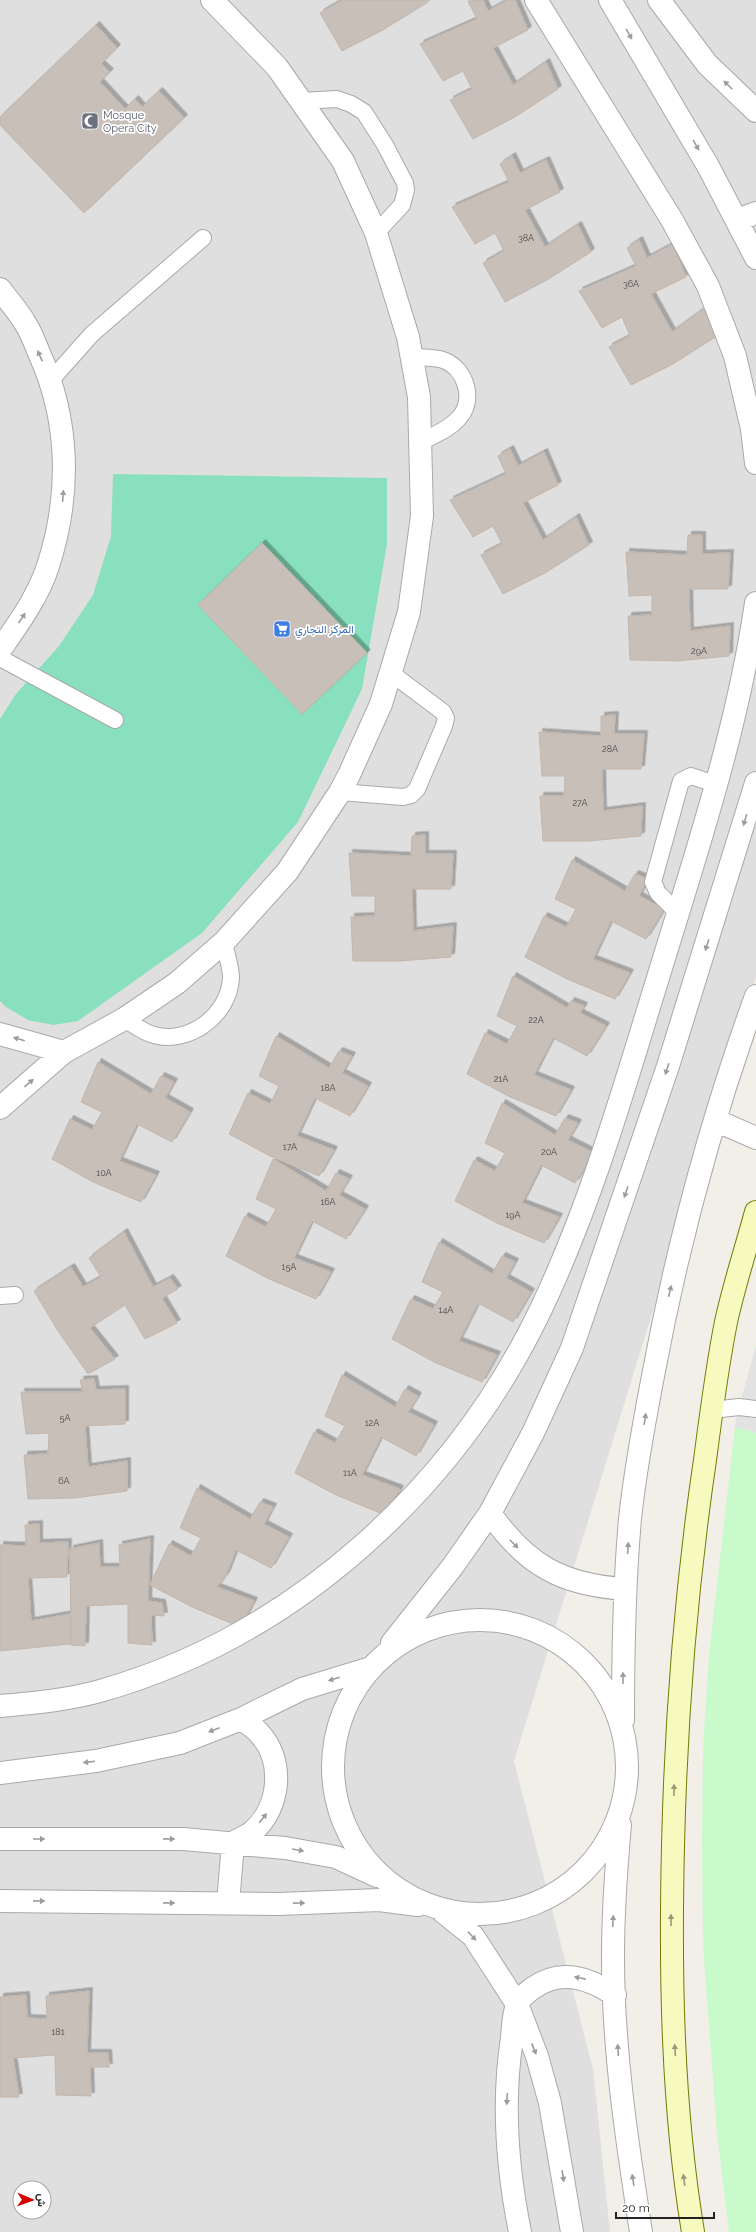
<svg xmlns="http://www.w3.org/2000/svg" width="756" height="2232" font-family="Raleway,Vazirmatn,sans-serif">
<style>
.residential{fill:#e0dfdf;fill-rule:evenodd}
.park{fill:#c8facc}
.pitch{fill:#88e0be}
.parking{fill:#e2e2e2}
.building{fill:#c7bfb8;stroke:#c4b6ab;filter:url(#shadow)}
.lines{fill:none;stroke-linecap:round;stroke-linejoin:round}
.lane-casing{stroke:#a9a9a9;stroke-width:18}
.street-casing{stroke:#a9a9a9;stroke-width:24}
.secondary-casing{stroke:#707d05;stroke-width:24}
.lane{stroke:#fff;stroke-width:16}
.street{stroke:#fff;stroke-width:22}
.secondary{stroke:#f7fabf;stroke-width:22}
.oneway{fill:#9c9c9c}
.oneway2{fill:#979978}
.labels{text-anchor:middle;stroke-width:3.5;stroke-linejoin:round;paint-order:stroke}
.number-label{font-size:9px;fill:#4b4948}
.worship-label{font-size:11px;fill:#5b616d;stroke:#fff;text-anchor:start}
.shop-label{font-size:11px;fill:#366cbe;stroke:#fff;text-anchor:start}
</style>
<defs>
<filter id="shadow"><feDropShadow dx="3.5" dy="-3.5" stdDeviation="0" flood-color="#0004"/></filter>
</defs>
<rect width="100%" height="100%" fill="#f2efe9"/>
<path class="residential" d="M0,0H756V977L514,1761L593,2069L610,2232H0ZM20,2188H44V2212H20Z"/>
<path class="park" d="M756,1346V2232H729L717,2133L703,1946L702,1842L703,1748L709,1655L735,1427L739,1407Z"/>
<path class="pitch" d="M113,474L387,478V544L362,689L298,822L202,933L78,1021L53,1025L28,1020L6,1007L0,1001V719L16,694L59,646L93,595L111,536Z"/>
<path class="parking" d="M756,1346V1433L735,1427L739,1407Z"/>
<path class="building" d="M340,0H427L428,2L383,30L342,51L320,13L341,1Z
M483,0L488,11L508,0H515L528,30L493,48L513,85L546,62L558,89L515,117L473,139L450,100L472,89L463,71L443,81L420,44L477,19L468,1Z
M96,25L117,48L101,64L110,72L100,82L125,109L135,99L142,107L159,91L184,118L84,213L0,125V117Z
M512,156L520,173L546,160L560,192L525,210L545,247L578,225L591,252L547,280L505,302L483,263L504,251L495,233L475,244L452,207L509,182L500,164Z
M639,240L647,258L673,244L686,277L651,294L672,332L704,309L717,336L673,364L631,385L609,347L630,336L622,317L602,328L579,291L636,266L627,248Z
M510,449L518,466L544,452L558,485L523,503L543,540L576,517L589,545L545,573L503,594L481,555L502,544L493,526L473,537L450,500L506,474L498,456Z
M688,535H702V554L730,553L728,589H689L690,631L730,626L729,656L677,661L630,660L628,616L652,615V595L629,596L626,552L687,555Z
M262,543L367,653L302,714L198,605Z
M615,715L614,734H644L641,769H602L603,811L642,806L641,836L589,841H543L540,796H564L565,776H542L539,732L601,736V716Z
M425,835V854H453L451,889H412L413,931L453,926L451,957L400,961H353L351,917L375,916V896H352L349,853L411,856L412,836Z
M572,860L625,891L635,874L648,879L639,896L664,909L646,939L611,921L593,959L630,973L615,999L567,979L525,957L544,916L566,927L576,909L555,899Z
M513,976L567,1008L571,1001L584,1006L580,1013L606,1026L587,1056L553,1038L534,1075L571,1090L556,1116L508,1096L467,1074L485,1033L507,1044L517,1026L497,1016Z
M276,1036L329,1068L339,1051L352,1056L342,1073L368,1086L350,1116L315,1098L297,1136L334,1150L319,1176L270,1156L229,1134L248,1093L270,1104L279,1086L259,1076Z
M98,1062L151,1094L161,1076L174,1082L165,1098L190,1112L172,1142L137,1124L119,1161L156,1175L141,1202L93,1182L52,1159L70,1119L92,1130L102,1112L81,1102Z
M502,1103L555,1135L565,1118L578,1123L568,1140L594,1153L575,1183L541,1165L522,1203L559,1217L544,1243L497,1223L455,1201L474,1160L495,1171L505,1153L485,1143Z
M273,1159L326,1191L336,1173L349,1179L339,1195L365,1209L346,1239L312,1221L294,1258L331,1272L316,1299L267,1278L226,1256L245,1216L266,1227L276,1209L256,1199Z
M124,1232L153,1287L170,1278L178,1289L162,1298L177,1323L145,1339L125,1305L90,1328L115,1359L88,1374L58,1331L34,1291L71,1267L83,1287L101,1277L89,1258Z
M439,1242L492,1274L502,1256L515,1262L506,1278L531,1292L513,1322L478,1303L459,1341L497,1355L482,1382L434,1362L392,1339L411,1299L433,1309L443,1292L422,1282Z
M342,1375L395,1407L405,1389L418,1396L408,1412L434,1425L416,1456L381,1437L362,1475L400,1489L385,1515L336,1495L295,1473L314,1432L335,1443L345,1426L325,1416Z
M94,1379L96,1390L125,1389V1424L85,1426L88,1467L127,1461V1491L75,1498L28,1499L24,1455L48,1454L49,1433L26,1434L21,1392H83L80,1380Z
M197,1488L250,1519L260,1502L273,1507L264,1524L289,1537L271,1568L236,1550L226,1575L217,1587L254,1601L240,1627L192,1607L150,1585L169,1544L191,1556L201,1538L180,1528Z
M39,1524V1543L68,1542L67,1577L28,1578L31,1621L70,1614V1644L0,1651V1545L26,1546L25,1525Z
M150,1539L148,1601L162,1603L164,1616L151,1615L152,1645L128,1643V1604L86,1606L85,1646L71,1645L70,1549L99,1543L100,1567H120L119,1545Z
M89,1991L87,2053H108L109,2067H90L91,2096L56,2095L55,2055L13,2058L19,2097H0V1997L26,1995L27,2018L47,2019L46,1996Z"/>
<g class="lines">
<defs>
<path id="lane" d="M300,101L337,99L351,104L364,112L385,145L405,183L406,190L402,205L376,233
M412,357C421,358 434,357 443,360C466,368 476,401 458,419C448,430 434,435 421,442
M51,380L92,334L203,238
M0,658L115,720
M340,792L403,797L411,795L417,789L444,726L446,718L443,712L391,673
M678,913L658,893L653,882L681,781L691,776L715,784
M124,1019C133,1024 144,1033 154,1035C189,1045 229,1015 231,978C231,967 226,953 224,942
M0,1296L15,1295
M712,1410L739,1407L756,1409"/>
<path id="street" d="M536,0L672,220L708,286L735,356L752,429L756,463
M610,0L708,166L756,258
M659,0L707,64L756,111
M737,220L756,213
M0,289C8,300 18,311 25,323C31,332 35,343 39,353C70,421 71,495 48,566C38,597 18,624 0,650
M0,1034L64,1052
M0,1108L64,1052L124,1019L177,983L224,942L287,872L340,792L349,775L381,704L409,612L422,516L419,397L408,337L376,233L343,161L277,67L212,0
M715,1120L756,1138
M490,1513C526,1565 562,1585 625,1589
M333 1767a147 147 0 1 1 294 0a147 147 0 1 1-294 0Z
M392,1643L453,1566L490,1513L533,1433L572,1348L668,1066L756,783
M0,1706C33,1703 68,1700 100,1691C294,1636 455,1489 541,1309C591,1204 623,1091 657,981C695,857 737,732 756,603
M623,1720C623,1653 624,1586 630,1519C635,1471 644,1423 653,1376C677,1247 711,1120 756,996
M0,1773L96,1761L180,1743L241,1719L302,1689L371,1668
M620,1825C616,1869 613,1914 613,1958C613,2050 627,2142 641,2232
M0,1839H183L285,1848L336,1857L377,1876
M0,1901L279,1904L379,1900L418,1905
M228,1903L233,1843C239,1839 247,1836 252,1832C281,1808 285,1759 258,1732C254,1727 247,1723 241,1719
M443,1912L473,1936L517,2004L537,2056L550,2103L572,2232
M520,2232C507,2168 502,2103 512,2038C513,2028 513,2015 517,2005C519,1998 528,1992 533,1988C561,1968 589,1978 615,1995"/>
<path id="secondary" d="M693,2232C672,2105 670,1974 673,1846C676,1716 686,1588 705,1460C711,1414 717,1367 726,1322C734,1285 746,1249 756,1212"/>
</defs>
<use href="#lane" class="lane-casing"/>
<use href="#street" class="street-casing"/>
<use href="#secondary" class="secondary-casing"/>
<use href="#lane" class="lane"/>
<use href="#street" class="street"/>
<use href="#secondary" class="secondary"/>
</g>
<defs><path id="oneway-solid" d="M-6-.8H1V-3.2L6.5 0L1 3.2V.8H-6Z"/></defs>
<g class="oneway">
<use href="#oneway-solid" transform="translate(629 34) rotate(60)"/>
<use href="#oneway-solid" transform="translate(728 85) rotate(-135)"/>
<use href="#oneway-solid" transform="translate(696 145) rotate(60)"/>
<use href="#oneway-solid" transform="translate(40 356) rotate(-114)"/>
<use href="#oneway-solid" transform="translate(63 496) rotate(-86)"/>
<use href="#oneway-solid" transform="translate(22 618) rotate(-56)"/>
<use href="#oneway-solid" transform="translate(745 820) rotate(107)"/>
<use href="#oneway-solid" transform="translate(707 945) rotate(108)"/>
<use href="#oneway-solid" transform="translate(19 1039) rotate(-164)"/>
<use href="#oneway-solid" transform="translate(667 1069) rotate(108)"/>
<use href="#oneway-solid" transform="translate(29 1083) rotate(-41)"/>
<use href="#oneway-solid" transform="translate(626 1192) rotate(109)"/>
<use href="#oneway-solid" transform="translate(670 1291) rotate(-77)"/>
<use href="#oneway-solid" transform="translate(645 1419) rotate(-81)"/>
<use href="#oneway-solid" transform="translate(514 1544) rotate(45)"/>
<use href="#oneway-solid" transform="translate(628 1548) rotate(-86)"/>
<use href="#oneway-solid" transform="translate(623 1678) rotate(-90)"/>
<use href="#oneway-solid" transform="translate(334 1679) rotate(163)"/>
<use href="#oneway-solid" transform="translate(214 1730) rotate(159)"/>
<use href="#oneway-solid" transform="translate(89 1762) rotate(173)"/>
<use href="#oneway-solid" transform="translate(263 1818) rotate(-51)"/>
<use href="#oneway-solid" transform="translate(39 1839)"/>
<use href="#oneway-solid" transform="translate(169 1839) rotate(1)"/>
<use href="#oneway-solid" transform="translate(298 1850) rotate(10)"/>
<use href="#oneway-solid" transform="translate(39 1901) rotate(1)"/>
<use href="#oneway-solid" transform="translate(169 1903) rotate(1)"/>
<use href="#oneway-solid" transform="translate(299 1903) rotate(-1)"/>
<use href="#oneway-solid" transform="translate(613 1921) rotate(-87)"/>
<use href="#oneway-solid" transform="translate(472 1936) rotate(46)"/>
<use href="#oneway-solid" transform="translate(580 1978) rotate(-169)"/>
<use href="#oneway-solid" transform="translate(534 2049) rotate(69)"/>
<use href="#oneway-solid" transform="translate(618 2050) rotate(-94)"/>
<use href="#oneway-solid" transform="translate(507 2099) rotate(93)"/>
<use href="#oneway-solid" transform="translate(563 2176) rotate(81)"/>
<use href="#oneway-solid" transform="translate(633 2180) rotate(-99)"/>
</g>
<g class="oneway2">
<use href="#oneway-solid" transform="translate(674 1790) rotate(-89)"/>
<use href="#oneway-solid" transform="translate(671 1920) rotate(-91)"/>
<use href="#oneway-solid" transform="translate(675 2050) rotate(-94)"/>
<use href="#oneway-solid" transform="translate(684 2180) rotate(-98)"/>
</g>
<defs>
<symbol id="mosque-square" viewBox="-11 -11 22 22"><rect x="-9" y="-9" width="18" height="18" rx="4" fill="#6b7280" stroke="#fff"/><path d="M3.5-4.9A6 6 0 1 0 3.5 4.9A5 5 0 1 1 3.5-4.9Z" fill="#fff"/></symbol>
<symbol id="supermarket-square" viewBox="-11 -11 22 22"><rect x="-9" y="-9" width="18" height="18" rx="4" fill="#3f7fe0" stroke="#fff"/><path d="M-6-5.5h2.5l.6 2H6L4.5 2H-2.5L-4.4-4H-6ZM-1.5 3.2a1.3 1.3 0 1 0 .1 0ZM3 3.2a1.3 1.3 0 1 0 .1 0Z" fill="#fff"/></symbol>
</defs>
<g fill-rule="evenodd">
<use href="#mosque-square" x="80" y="111" width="20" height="20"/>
<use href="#supermarket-square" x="272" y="619" width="20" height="20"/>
</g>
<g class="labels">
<g class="number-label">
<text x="526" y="241">38A</text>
<text x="631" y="287">36A</text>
<text x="699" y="654">29A</text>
<text x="610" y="752">28A</text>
<text x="580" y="806">27A</text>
<text x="536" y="1023">22A</text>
<text x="501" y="1082">21A</text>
<text x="328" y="1091">18A</text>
<text x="290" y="1150">17A</text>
<text x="549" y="1155">20A</text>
<text x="104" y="1176">10A</text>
<text x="328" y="1205">16A</text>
<text x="513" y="1218">19A</text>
<text x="289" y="1270">15A</text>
<text x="446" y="1313">14A</text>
<text x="65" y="1421">5A</text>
<text x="372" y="1426">12A</text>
<text x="350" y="1476">11A</text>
<text x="64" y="1484">6A</text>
<text x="58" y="2035">181</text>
</g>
<g class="worship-label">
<text x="103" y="119">Mosque<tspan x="103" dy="13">Opera City</tspan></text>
</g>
<g class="shop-label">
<text x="295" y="633">المركز التجاري</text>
</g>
</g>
<g transform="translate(32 2200) rotate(92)"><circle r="19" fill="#ffffff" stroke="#a7a7a7"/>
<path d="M0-3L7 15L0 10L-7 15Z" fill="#d40000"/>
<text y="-6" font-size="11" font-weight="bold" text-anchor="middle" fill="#222222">ش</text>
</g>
<path d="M616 2212v6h98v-6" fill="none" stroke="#222222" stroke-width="2"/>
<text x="622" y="2212" font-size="12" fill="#222222" stroke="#ffffff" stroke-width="3" paint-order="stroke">20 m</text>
</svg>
